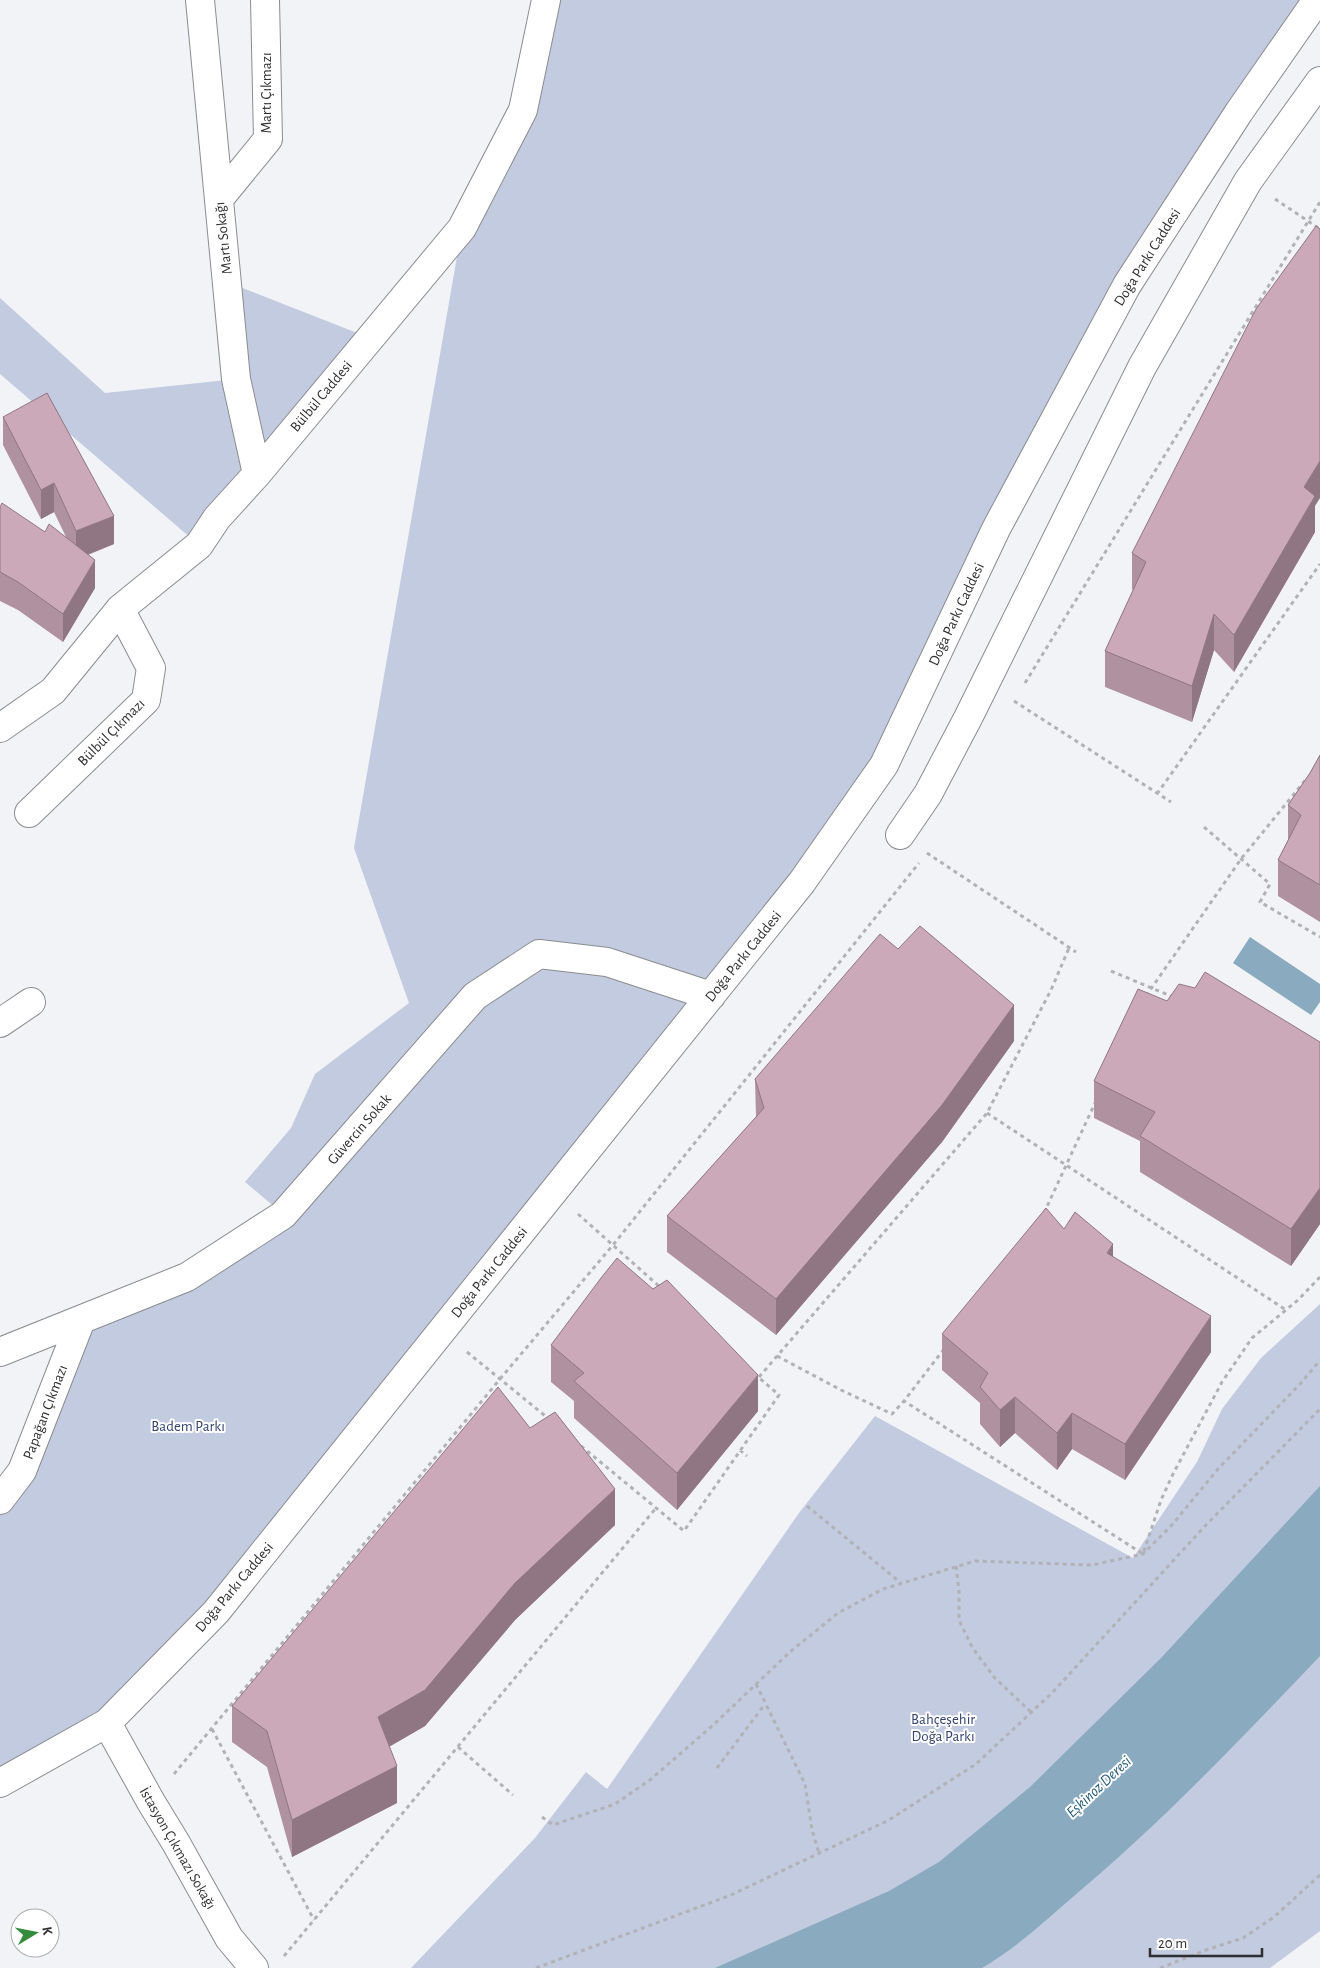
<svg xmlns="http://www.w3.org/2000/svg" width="1320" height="1968" font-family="'Alegreya Sans',sans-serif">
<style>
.green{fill:#c2cbdf}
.water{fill:#89aabf}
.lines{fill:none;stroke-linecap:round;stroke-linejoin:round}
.minor-casing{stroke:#8b8c8f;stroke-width:30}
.path{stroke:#b2b2b6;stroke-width:3;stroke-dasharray:4 4;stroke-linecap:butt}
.minor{stroke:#fff;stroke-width:28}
.wall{fill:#af919f}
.shaded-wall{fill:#8f7682}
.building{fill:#cca9b9;stroke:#8f7682}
.labels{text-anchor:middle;stroke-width:4;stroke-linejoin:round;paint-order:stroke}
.street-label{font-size:15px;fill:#2e2e30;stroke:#fff}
.park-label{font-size:15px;fill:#344470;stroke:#fff}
.water-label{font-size:16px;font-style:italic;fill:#1f5877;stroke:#fff}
</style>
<rect width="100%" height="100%" fill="#f2f3f7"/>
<path class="green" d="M546,0H1317L1127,285L884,765L802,882L107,1723L0,1783V1500L81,1320L283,1214L245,1182L291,1128L315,1074L409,1003L354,848L462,228L523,110Z
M227,282L370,338L199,545L0,374V298L105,393L236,379Z
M1320,1304V1931L1270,1968H411L535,1838L586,1772L607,1789L799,1513L875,1416L1133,1558L1197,1462L1222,1409L1261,1358Z"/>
<path class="water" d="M1250,937L1320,984V1002L1311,1015L1233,963Z
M1320,1486V1656C1241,1739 1162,1822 1074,1896C1044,1922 1016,1948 982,1968H715L889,1891L939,1862L1030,1787L1161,1658Z"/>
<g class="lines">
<defs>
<path id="minor" d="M200,0L236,379L257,474
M219,199L268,139L265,0
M0,728L53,691L120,609L199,545L217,518L257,474L462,228L523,110L546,0
M29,813L146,700L151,668L120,609
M900,835L928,794L968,718L1142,367L1248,181L1320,81
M0,1023L31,1002
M0,1352L187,1277L283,1215L475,996L539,954L607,962L711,996
M0,1500L22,1471L81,1320
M107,1723L151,1802L176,1843L229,1938L254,1968
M0,1783L107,1723L216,1612L802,882L884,765L996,529L1127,285L1239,112L1317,0"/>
</defs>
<use href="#minor" class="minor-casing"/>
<path class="path" d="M1275,199L1320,229
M1025,683L1320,202
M1014,701L1171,802
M1157,794L1320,564
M1204,827L1270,884L1260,902L1320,937
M927,853L1076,952
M1111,971L1173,997
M1146,996L1241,859L1307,778
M987,1113L1286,1310
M1044,1213L1095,1103
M578,1214L661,1288
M944,1349L904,1401L1143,1554L1161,1500L1173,1474L1222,1382L1252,1338L1298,1300L1320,1277
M467,1352L549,1419
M777,1356L841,1390L892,1414L904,1401
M759,1377L987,1113L1051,990L1069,948
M581,1446L684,1531L779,1395L756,1375
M740,1450L747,1456
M807,1506L901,1583
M956,1566L959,1591V1620L972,1647L994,1677L1032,1713
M756,1684L805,1784L812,1830L819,1853
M212,1729L314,1920
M458,1747L513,1795
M717,1768L765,1704
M174,1774L500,1379L613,1245L919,863
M542,1817L553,1825L615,1804L650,1780L711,1727L791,1651L838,1613L883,1589L975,1561L1092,1565L1143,1554L1171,1526L1218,1469L1301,1383L1320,1360
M284,1956L656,1508
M536,1968L731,1895L889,1820L976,1764L1052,1693L1205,1526L1320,1409
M1160,1968L1206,1950L1243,1938L1274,1917L1320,1875"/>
<use href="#minor" class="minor"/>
</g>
<path class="wall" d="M3,417L114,544L88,555L95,588L63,642L18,610L0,601V507L45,532L66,537L54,512L41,519L3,445Z
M1315,506V532L1234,672L1214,650L1192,722L1105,687V651L1133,590L1132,589V553Z
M1320,755V922L1278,896V860L1288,840V805L1310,773Z
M1167,1001L1320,1042V1224L1291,1266L1140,1172V1141L1094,1118V1081Z
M1014,1041L942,1142L776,1335L667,1252V1216L756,1117L755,1079Z
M1064,1229L1113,1257L1211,1352L1125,1480L1072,1449L1057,1470L1015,1433L1000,1447L980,1424V1403L942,1370V1334Z
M551,1345L758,1411L677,1510L574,1418V1401L551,1382Z
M530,1428L615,1525L515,1620L425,1726L389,1747L397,1803L292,1857L267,1767L232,1742V1706Z"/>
<path class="shaded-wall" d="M1320,461V498L1315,506V532L1234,672V635L1304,487Z
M54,483V512L41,519V490Z
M114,516V544L76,559V531Z
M95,560V588L63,642V614Z
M1214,614V650L1192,722V686Z
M1014,1005V1041L942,1142L776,1335V1299Z
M1320,1188V1224L1291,1266V1229Z
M1113,1244V1280L1107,1253Z
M1211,1316V1352L1125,1480V1444Z
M758,1375V1411L677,1510V1473Z
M1015,1397V1433L1000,1447V1410Z
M1072,1413V1449L1057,1470V1433Z
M615,1489V1525L515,1620L425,1726L378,1753V1717L515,1583Z
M397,1766V1803L292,1857V1820Z"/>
<path class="building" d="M1316,226L1320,229V461L1304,487L1315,496L1234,635L1214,614L1192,686L1105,651L1146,562L1132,553L1256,309Z
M47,393L114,516L76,531L54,483L41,490L3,417Z
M2,503L45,532L49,524L95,560L63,614L18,582L0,572V507Z
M1320,755V885L1278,860L1301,815L1288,805L1310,773Z
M920,926L1014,1005L942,1105L776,1299L667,1216L764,1108L755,1079L880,934L898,949Z
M1205,972L1320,1042V1188L1291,1229L1140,1136L1155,1112L1094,1081L1138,989L1167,1001L1179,984L1195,988Z
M1046,1208L1064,1229L1075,1212L1113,1244L1107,1253L1211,1316L1125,1444L1072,1413L1057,1433L1015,1397L1000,1410L980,1387L988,1373L942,1334Z
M617,1258L653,1289L667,1280L758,1375L677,1473L574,1381L584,1373L551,1345L601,1278Z
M498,1387L530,1428L555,1412L615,1489L515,1583L425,1690L378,1717L397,1766L292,1820L267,1731L232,1706Z"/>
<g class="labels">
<g class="street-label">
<text transform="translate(266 93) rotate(-90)" y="5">Martı Çıkmazı</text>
<text transform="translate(223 238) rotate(-96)" y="5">Martı Sokağı</text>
<text transform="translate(1147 257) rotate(-58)" y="5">Doğa Parkı Caddesi</text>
<text transform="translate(321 396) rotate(-50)" y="5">Bülbül Caddesi</text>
<text transform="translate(956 614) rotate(-65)" y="5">Doğa Parkı Caddesi</text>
<text transform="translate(111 732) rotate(-45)" y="5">Bülbül Çıkmazı</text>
<text transform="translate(743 956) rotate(-51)" y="5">Doğa Parkı Caddesi</text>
<text transform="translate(359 1129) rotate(-49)" y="5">Güvercin Sokak</text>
<text transform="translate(489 1272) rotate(-51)" y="5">Doğa Parkı Caddesi</text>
<text transform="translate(45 1412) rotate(-69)" y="5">Papağan Çıkmazı</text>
<text transform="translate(234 1587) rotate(-50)" y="5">Doğa Parkı Caddesi</text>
<text transform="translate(178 1848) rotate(60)" y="5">İstasyon Çıkmazı Sokağı</text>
</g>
<g class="park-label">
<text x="188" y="1431">Badem Parkı</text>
<text x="943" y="1724">Bahçeşehir<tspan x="943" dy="17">Doğa Parkı</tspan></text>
</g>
<g class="water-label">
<text transform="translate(1098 1786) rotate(-43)" y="6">Eşkinoz Deresi</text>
</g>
</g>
<g transform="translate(35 1933) rotate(80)"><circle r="24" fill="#ffffff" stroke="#ababac"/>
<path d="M0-4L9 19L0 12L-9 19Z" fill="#338b3b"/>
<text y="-8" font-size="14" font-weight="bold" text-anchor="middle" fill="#2e2e30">K</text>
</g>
<path d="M1150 1948v8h112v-8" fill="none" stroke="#2e2e30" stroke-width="2.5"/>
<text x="1158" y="1948" font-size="15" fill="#2e2e30" stroke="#ffffff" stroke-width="4" paint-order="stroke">20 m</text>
</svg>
